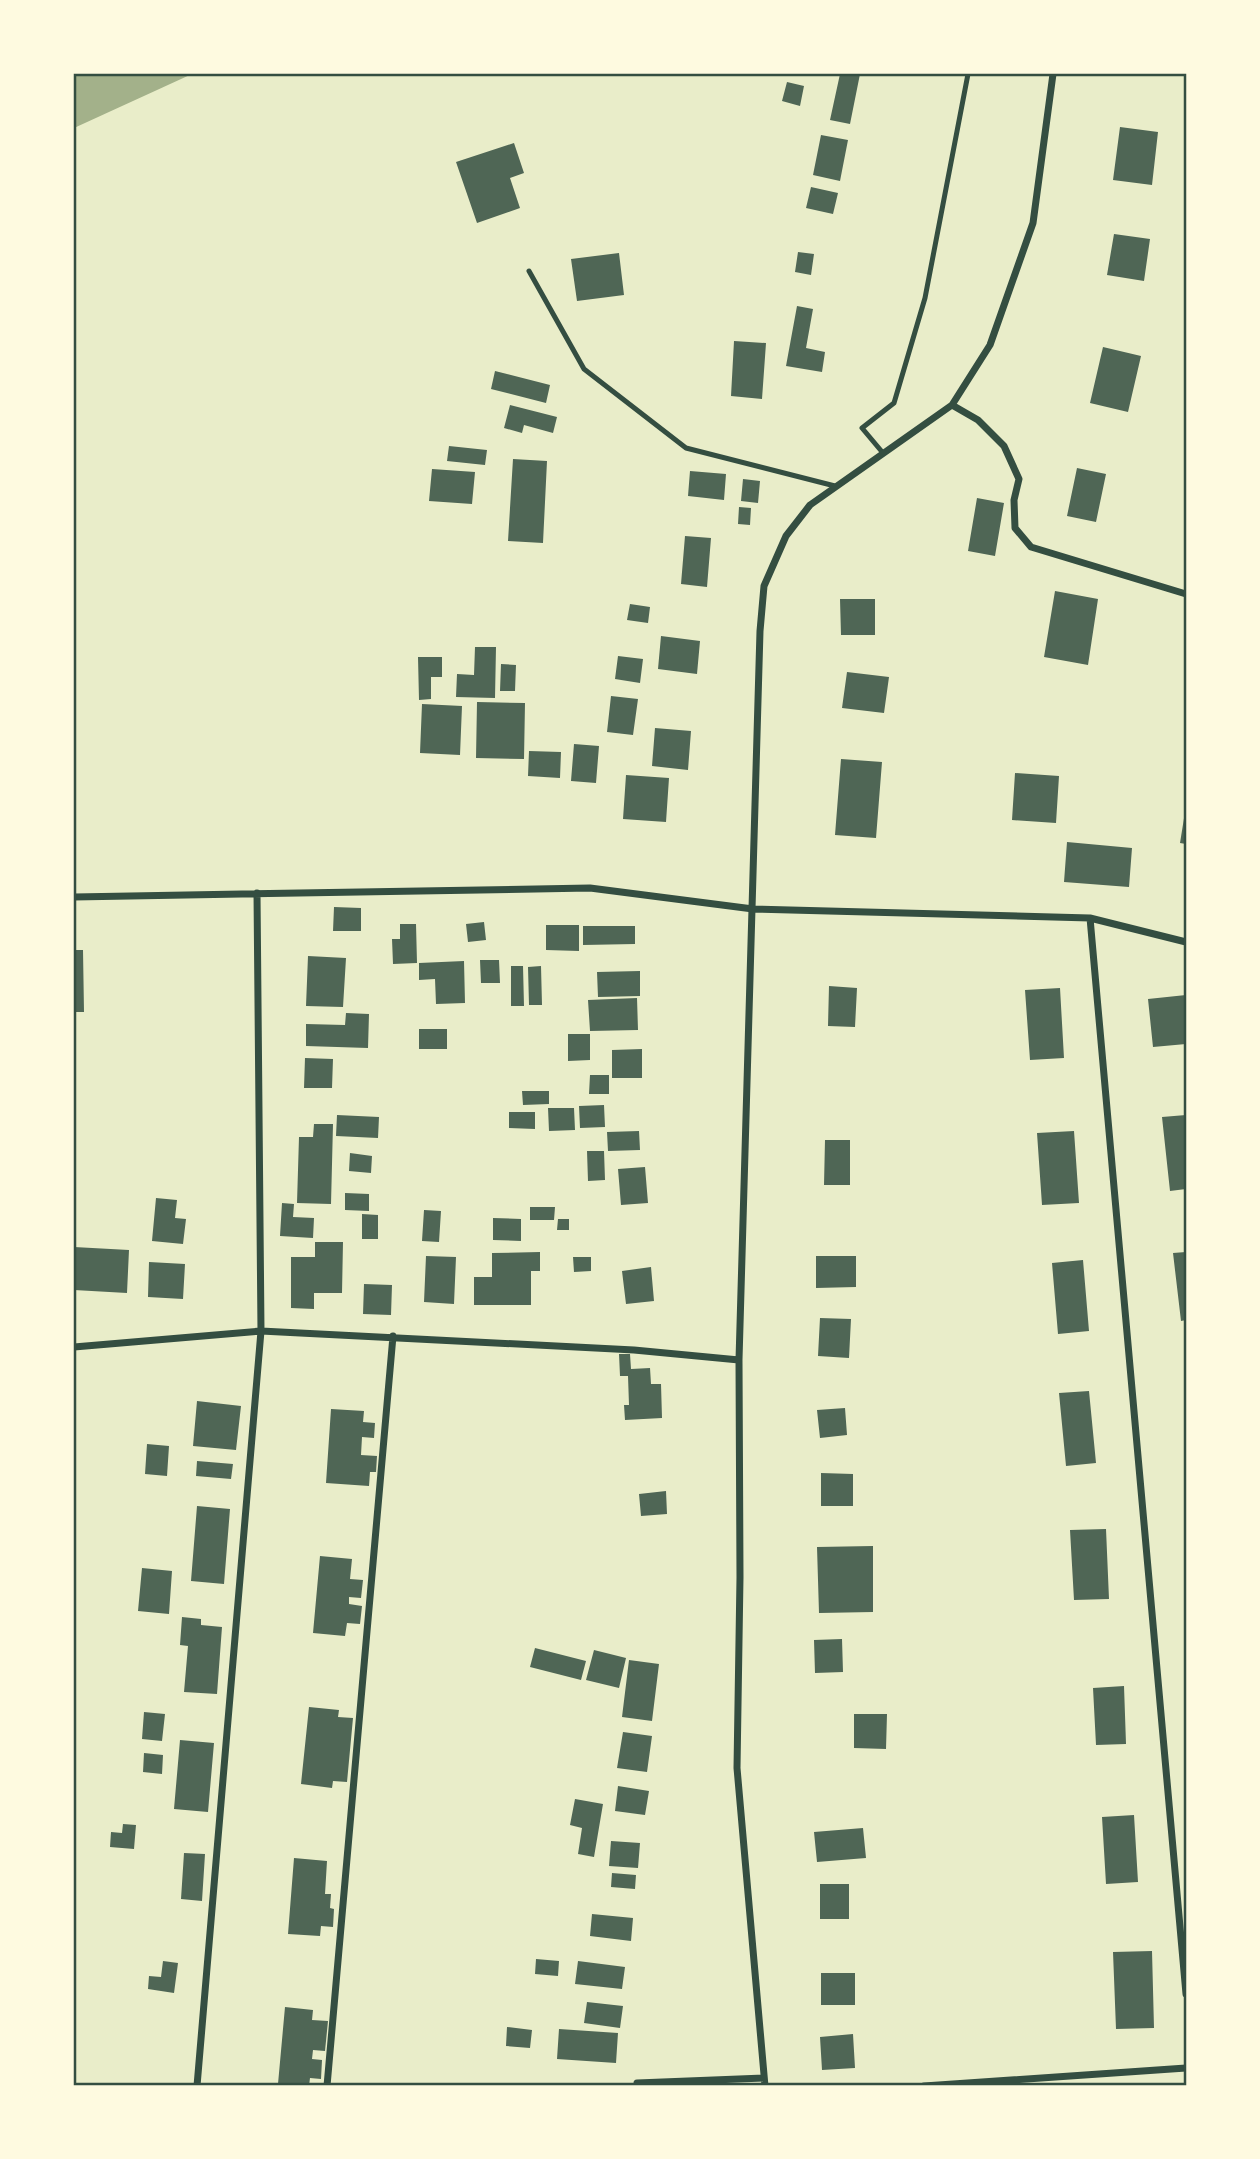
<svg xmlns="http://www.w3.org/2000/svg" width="1260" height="2159" font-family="Montserrat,sans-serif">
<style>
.water{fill:#a3b18a}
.building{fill:#4f6655}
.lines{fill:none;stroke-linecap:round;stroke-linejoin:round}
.service{stroke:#344e41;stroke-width:5}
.minor{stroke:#344e41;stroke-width:7}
.neatline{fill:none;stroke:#344e41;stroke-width:2.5}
</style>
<rect width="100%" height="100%" fill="#e9edc9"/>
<path class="water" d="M74,74H192L74,128Z"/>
<path class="building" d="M840,74H860L850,124L830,120Z
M787,82L804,86L800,106L782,101Z
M1120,127L1158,132L1152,185L1113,180Z
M821,135L848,140L840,181L813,175Z
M514,143L524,173L510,178L520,208L477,223L456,162Z
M811,187L838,193L833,214L806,208Z
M1114,234L1150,239L1144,281L1107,275Z
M798,252L814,254L811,275L795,272Z
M619,253L624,295L577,301L571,259Z
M797,306L813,309L806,348L825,352L822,372L786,366Z
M734,341L766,343L762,399L731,396Z
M1103,347L1141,356L1128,412L1090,403Z
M495,371L550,385L546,403L491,389Z
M510,405L557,417L553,433L524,425L522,433L504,428Z
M449,446L487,450L485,465L447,461Z
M513,459L547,461L543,543L508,541Z
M1077,468L1106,474L1096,522L1067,516Z
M432,469L475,472L472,504L429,501Z
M690,471L726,474L724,500L688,496Z
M743,479L760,481L758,503L741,501Z
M977,498L1004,503L995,556L968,551Z
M739,507L751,508L750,525L738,524Z
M685,536L711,538L707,587L681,584Z
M1055,591L1098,599L1088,665L1044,657Z
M840,599H875V635H841Z
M630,604L650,607L648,623L627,620Z
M661,636L700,641L697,674L658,669Z
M475,647H496L495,698L456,697L457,674L474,675Z
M618,656L643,659L640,683L615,679Z
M418,657H442V677H431V699L419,700Z
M501,664L516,665L515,691H500Z
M847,672L889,677L884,713L842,708Z
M611,696L638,699L633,735L607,732Z
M477,702L525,703L524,759L476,758Z
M422,704L462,706L460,755L420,753Z
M655,728L691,731L688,770L652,766Z
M574,744L599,746L596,783L571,781Z
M529,751L561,752L560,778L528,776Z
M841,759L882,762L876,838L835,835Z
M1015,773L1059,776L1056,823L1012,820Z
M626,775L669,778L666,822L623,819Z
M1185,812H1186V844L1180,843Z
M1067,842L1132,848L1129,887L1064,882Z
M334,907L361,908V931H333Z
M484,922L486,940L468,942L466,924Z
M400,924H416L417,963L393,964L392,939H400Z
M546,925H579V951L546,950Z
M583,926H635V944L583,945Z
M74,950H83L84,1012H74Z
M308,956L346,958L343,1007L306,1006Z
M480,960H499L500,983H481Z
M464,961L465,1003L436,1004L435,979L419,980V963Z
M511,966H523L524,1006H511Z
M541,966L542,1005H529L528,967Z
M640,971V996L598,997L597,972Z
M829,986L857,988L855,1027L828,1026Z
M1060,988L1064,1058L1030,1060L1025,990Z
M1186,995V1044L1153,1047L1148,999Z
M637,998L638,1030L590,1031L588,1000Z
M346,1013L369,1014L368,1048L306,1046V1024L345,1025Z
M419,1029H447V1049H419Z
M568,1034H590V1060L568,1061Z
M642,1049V1078H612V1050Z
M305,1058L333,1059L332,1088H304Z
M590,1075H609V1094H589Z
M522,1091H549V1104L523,1105Z
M604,1105L605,1127L580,1128L579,1106Z
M548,1108H574L575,1130L549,1131Z
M509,1112H535V1129L509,1128Z
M337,1115L379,1117L378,1138L336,1136Z
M1186,1115V1189L1170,1191L1162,1117Z
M314,1124H333L331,1204L297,1203L299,1137H313Z
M639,1131L640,1150L608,1151L607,1132Z
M1074,1131L1079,1203L1042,1205L1037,1133Z
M825,1140H850V1185H824Z
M587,1151H604L605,1180L588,1181Z
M350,1153L372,1156L371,1173L349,1171Z
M645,1167L648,1203L621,1205L618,1169Z
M345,1193L369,1194V1211L345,1210Z
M156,1198L177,1200L175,1218L186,1219L183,1244L152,1241Z
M282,1203L294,1204L293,1217L314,1218L313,1238L280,1236Z
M530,1207H555L554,1220H530Z
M424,1210L441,1211L439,1242L422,1241Z
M362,1214L378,1215V1239H362Z
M493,1218L521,1219V1241L493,1240Z
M558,1219H569V1230H557Z
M315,1242H343L342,1293H314V1309L291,1308V1257H315Z
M74,1247L129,1250L127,1293L74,1290Z
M540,1252V1271H531V1305H474V1277H492V1253Z
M1186,1252V1320L1181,1321L1173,1253Z
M426,1256L456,1257L454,1304L424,1302Z
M816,1256H856V1287L816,1288Z
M573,1257H591V1271L574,1272Z
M1083,1260L1089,1331L1058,1334L1052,1263Z
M149,1262L185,1264L183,1299L148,1297Z
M651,1267L654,1301L626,1304L622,1271Z
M364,1284L392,1285L391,1315L363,1314Z
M820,1318L851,1319L849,1358L818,1356Z
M619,1354H630L631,1369L650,1368L651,1384H661L662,1418L625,1420L624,1405H629L628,1376H620Z
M1089,1391L1096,1463L1066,1466L1059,1393Z
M197,1401L241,1406L236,1450L193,1446Z
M845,1408L847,1435L820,1438L817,1410Z
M331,1409L364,1411L363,1422L375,1423L374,1438L362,1437L361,1455L377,1456L376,1472H370L369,1486L326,1483Z
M147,1444L169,1446L167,1476L145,1474Z
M197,1461L233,1464L231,1479L196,1476Z
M821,1473L853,1474V1506H821Z
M666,1491L667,1514L641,1516L639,1494Z
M197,1506L230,1509L224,1584L191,1581Z
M1106,1529L1109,1599L1074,1600L1070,1530Z
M873,1546V1612L819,1613L817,1547Z
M320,1556L352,1559L350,1579L363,1580L361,1598L349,1597V1604L362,1606L360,1624L347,1623L345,1636L313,1633Z
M142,1568L172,1571L169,1614L138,1611Z
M182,1617L201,1619V1625L222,1627L217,1694L184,1692L188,1646L180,1645Z
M842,1639L843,1672L815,1673L814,1640Z
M535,1648L586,1661L581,1680L530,1667Z
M594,1650L626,1658L619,1688L586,1680Z
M629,1660L659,1664L652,1721L622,1717Z
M1124,1686L1126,1744L1096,1745L1093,1688Z
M309,1707L339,1710L338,1717L353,1718L347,1782L333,1781L332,1788L301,1784Z
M144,1712L165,1714L162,1741L142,1739Z
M854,1714H887L886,1749L854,1748Z
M623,1732L652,1736L647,1772L617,1768Z
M180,1740L214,1743L208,1812L174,1809Z
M144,1753L163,1755L162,1774L143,1772Z
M618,1786L649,1791L645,1815L615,1811Z
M575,1799L603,1804L594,1857L578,1854L582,1828L570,1825Z
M1134,1815L1138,1882L1106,1884L1102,1817Z
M123,1824L136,1825L134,1849L110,1847L111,1832L122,1833Z
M863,1828L866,1858L817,1862L814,1832Z
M611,1841L640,1843L638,1868L609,1866Z
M184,1853L205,1854L202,1901L181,1899Z
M294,1858L327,1861L325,1894H331L330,1908L334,1909L333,1927L321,1926L320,1936L288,1934Z
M612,1873L636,1875L635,1889L611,1887Z
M820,1884H849V1919H820Z
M592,1914L633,1918L631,1941L590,1936Z
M1152,1951L1154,2028L1116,2029L1113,1952Z
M536,1959L559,1961L558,1976L535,1974Z
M163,1961L178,1963L174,1993L148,1989L149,1976L161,1977Z
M578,1961L625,1967L622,1989L575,1984Z
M821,1973H855V2005H821Z
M587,2002L623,2006L620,2028L584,2023Z
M285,2007L313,2010L312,2020L328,2021L325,2051L313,2050L312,2059L322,2060L321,2079L310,2078L309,2086L278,2084Z
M507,2027L532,2030L530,2048L506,2046Z
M559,2029L618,2033L616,2063L557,2059Z
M853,2034L855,2068L822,2070L820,2037Z"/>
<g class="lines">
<path class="service" d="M529,271L584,369L686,448L835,486
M883,453L862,428L894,403L925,298L968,74"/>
<path class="minor" d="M952,405L978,420L1004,446L1019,479L1014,500L1015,528L1031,547L1186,594
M74,897L590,888L753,909L1090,918L1186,942
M1090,918L1186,1994
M74,1347L261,1331L634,1350L739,1360
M197,2086L261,1331L257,893
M327,2086L393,1336
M637,2086V2083L764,2078
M765,2086L737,1768L740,1577L739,1360L760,631L764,586L786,536L810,505L952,405L990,345L1033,223L1053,74
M924,2086L1186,2068"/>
</g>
<rect width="1260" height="2159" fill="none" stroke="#fefae0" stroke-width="150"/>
<rect x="75" y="75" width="1110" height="2009" class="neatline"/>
</svg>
